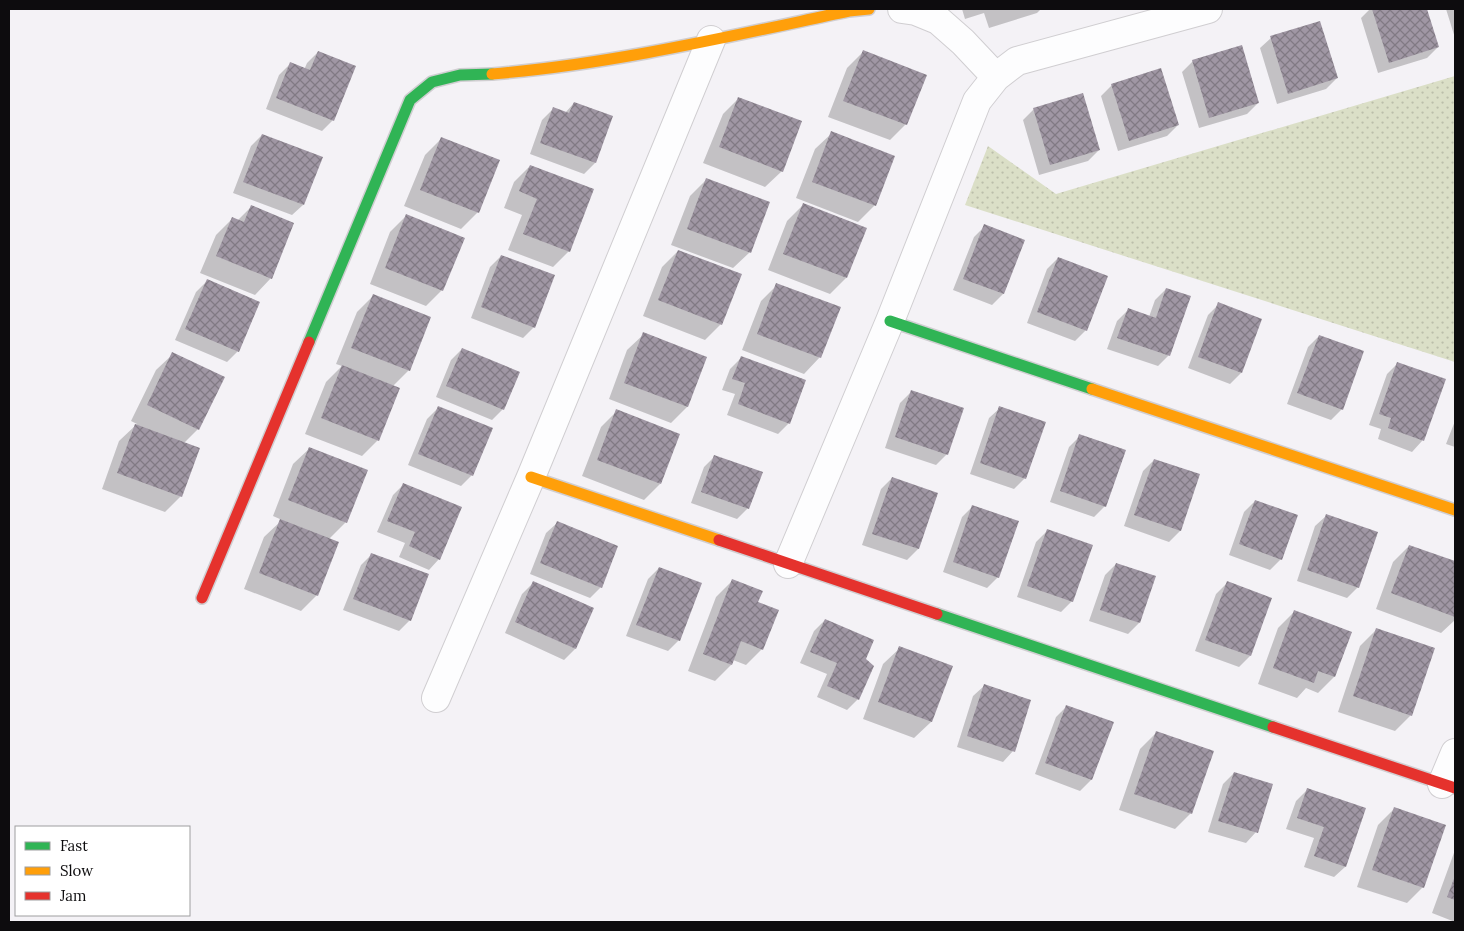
<svg xmlns="http://www.w3.org/2000/svg" width="1464" height="931" font-family="Lora,serif">
<style>
.park{fill:url(#park-dots)}
.shadow{fill:#0003}
.building{fill:url(#building-cross-hatch)}
.lines{fill:none;stroke-linecap:round;stroke-linejoin:round}
.street-casing{stroke:#d0ced1;stroke-width:30}
.fast-casing{stroke:#d0ced1;stroke-width:14}
.slow-casing{stroke:#d0ced1;stroke-width:14}
.jam-casing{stroke:#d0ced1;stroke-width:14}
.street{stroke:#fdfdfe;stroke-width:28}
.fast{stroke:#30b455;stroke-width:11}
.slow{stroke:#ff9f0a;stroke-width:11}
.jam{stroke:#e5322d;stroke-width:11}
</style>
<defs>
<pattern id="park-dots" width="8" height="8" patternUnits="userSpaceOnUse" patternTransform="scale(1.25)"><rect width="8" height="8" fill="#dbdfc7"/><path d="M2 2h.1M6 6h.1" fill="none" stroke="#bbbeaa" stroke-width="1.8" stroke-linecap="round"/></pattern>
<pattern id="building-cross-hatch" width="8" height="8" patternUnits="userSpaceOnUse" patternTransform="scale(1.25)"><rect width="8" height="8" fill="#a097a4"/><path d="M0 0l8 8M0 8l8-8" fill="none" stroke="#817a84"/></pattern>
</defs>
<rect width="100%" height="100%" fill="#f4f2f6"/>
<path class="park" d="M1455,76V362L965,205L988,146L1056,194Z"/>
<path class="shadow" d="M962,9H1041L1037,13L989,28L984,13L965,19Z
M1370,9H1426L1438,47L1427,58L1378,73L1361,18Z
M1446,9H1455V38Z
M1271,38L1337,78L1326,89L1277,104L1260,48Z
M318,52L333,120L322,131L266,109L279,75L290,64L304,70L307,63Z
M863,52L906,124L890,140L828,117L847,68Z
M1193,61L1258,103L1247,114L1199,128L1182,72Z
M1112,85L1178,125L1167,136L1118,151L1101,96Z
M739,98L782,171L765,187L703,163L723,114Z
M574,103L612,117L595,163L584,174L530,154L542,120L553,109L565,113Z
M1034,109L1099,150L1088,161L1039,175L1023,120Z
M832,133L893,156L874,206L858,222L796,198L815,149Z
M262,135L303,205L292,215L233,193L251,146Z
M441,139L498,161L477,213L461,229L404,206L425,155Z
M530,166L569,251L553,267L508,250L522,215L504,208L514,182Z
M707,179L750,252L733,268L671,245L690,196Z
M803,205L846,278L830,294L768,270L787,221Z
M251,207L271,278L255,295L200,273L216,235L232,219L237,221Z
M406,216L442,290L426,306L370,284L390,232Z
M985,226L1023,241L1003,294L992,305L953,290L974,237Z
M678,251L721,324L705,340L643,316L662,267Z
M501,256L534,327L523,338L471,318L490,267Z
M1058,258L1086,330L1075,341L1027,323L1047,269Z
M207,281L238,351L227,362L175,340L196,292Z
M777,285L820,357L804,374L742,350L761,301Z
M1166,289L1169,355L1158,366L1107,349L1117,321L1128,310L1149,317L1155,300Z
M373,296L409,370L393,386L378,440L362,456L305,434L326,382L342,366L336,364L357,312Z
M1219,304L1261,320L1241,373L1230,384L1188,368L1208,315Z
M644,334L706,358L687,407L671,423L609,399L627,350Z
M1319,336L1342,409L1331,420L1287,404L1308,347Z
M462,349L503,409L492,420L436,397L451,360Z
M173,354L198,429L184,443L181,496L165,512L102,489L119,441L137,424L131,421L156,370Z
M741,358L789,423L778,434L727,415L735,394L722,390L730,369Z
M1398,363L1444,380L1422,441L1412,452L1378,439L1381,429L1369,425L1387,374Z
M911,392L947,454L936,465L885,448L900,403Z
M438,408L472,475L461,486L408,465L427,419Z
M1000,408L1025,478L1014,489L970,474L989,418Z
M617,411L660,484L644,500L582,476L601,427Z
M1455,421V447L1446,444Z
M1080,436L1105,506L1094,517L1050,502L1069,447Z
M310,448L346,522L328,540L317,595L301,611L244,589L264,537L282,520L273,516L293,464Z
M715,456L748,508L737,519L691,503L704,467Z
M1154,460L1199,475L1180,531L1169,542L1124,526L1143,471Z
M892,478L937,494L918,549L907,560L862,545L881,489Z
M404,484L439,559L429,570L399,557L405,543L377,532L393,495Z
M1255,501L1281,559L1270,570L1229,555L1244,512Z
M973,506L998,577L987,588L943,572L962,517Z
M1326,516L1358,587L1347,598L1297,581L1315,526Z
M557,523L601,587L590,598L530,574L546,533Z
M1047,531L1072,601L1061,612L1017,597L1036,542Z
M1409,546L1455,563V620L1441,633L1376,609L1393,562Z
M372,554L410,620L399,631L343,610L361,565Z
M1116,564L1139,623L1128,634L1089,621L1105,575Z
M659,568L679,640L668,651L626,636L648,579Z
M733,580L757,603L762,649L746,665L733,660L731,665L715,681L688,671L716,597Z
M533,583L592,608L575,649L564,660L505,633L522,594Z
M1227,583L1270,599L1250,656L1239,667L1195,651L1216,594Z
M1294,612L1334,677L1318,693L1306,688L1297,698L1258,684L1278,628Z
M825,620L864,660L858,699L847,710L817,697L827,674L800,663L814,631Z
M1376,630L1411,715L1395,731L1338,712L1360,646Z
M900,648L951,667L931,722L914,738L863,719L883,664Z
M984,686L1013,751L1003,762L957,747L973,696Z
M1067,706L1112,723L1091,780L1080,791L1035,774L1056,717Z
M1156,733L1191,813L1175,829L1119,810L1140,749Z
M1234,773L1256,832L1246,843L1208,832L1223,784Z
M1307,790L1345,867L1334,877L1304,867L1314,838L1286,829L1296,801Z
M1394,809L1423,887L1407,903L1357,887L1378,825Z
M1455,850V922L1432,913Z"/>
<path class="building" d="M1372,9H1427L1439,47L1389,63Z
M1320,21L1338,78L1288,94L1270,36Z
M1242,45L1259,103L1209,118L1192,60Z
M863,50L927,75L907,125L843,101Z
M318,51L356,66L334,121L276,98L290,62L310,70Z
M1161,68L1179,125L1129,141L1111,84Z
M1083,93L1100,150L1050,165L1033,108Z
M738,97L802,121L783,172L719,147Z
M574,102L613,116L596,163L540,143L553,107L569,113Z
M831,131L895,156L876,206L812,182Z
M262,134L323,157L304,205L243,182Z
M441,137L500,160L479,213L420,190Z
M530,165L594,189L570,252L523,234L537,199L519,191Z
M706,178L770,202L751,253L687,229Z
M803,203L867,228L847,278L783,254Z
M251,205L294,223L272,279L216,256L232,217L244,222Z
M406,214L465,238L443,291L385,268Z
M984,224L1025,240L1004,294L963,279Z
M678,250L742,274L722,325L658,300Z
M501,255L555,275L535,328L481,307Z
M1058,257L1108,276L1087,331L1037,312Z
M207,279L260,302L239,352L185,329Z
M776,283L841,307L821,358L757,334Z
M1166,288L1191,296L1170,356L1117,338L1128,308L1156,318Z
M373,294L431,317L410,371L351,348Z
M1218,302L1262,319L1242,373L1198,357Z
M643,332L707,357L688,407L624,383Z
M1319,335L1364,351L1343,410L1297,393Z
M462,348L520,372L504,410L446,386Z
M172,352L225,377L199,430L147,405Z
M741,356L806,380L790,424L738,404L745,383L732,379Z
M1397,362L1446,379L1424,441L1388,428L1391,418L1379,414Z
M342,365L400,388L379,441L321,418Z
M911,390L964,408L948,455L895,437Z
M438,406L493,428L473,476L418,454Z
M999,406L1046,422L1026,479L980,463Z
M616,409L680,434L661,484L597,460Z
M135,424L200,448L182,497L117,473Z
M1079,434L1126,450L1106,507L1060,491Z
M309,447L368,470L347,523L288,500Z
M714,455L763,472L749,509L701,492Z
M1154,459L1200,474L1181,531L1134,515Z
M892,477L938,493L919,549L872,534Z
M403,483L462,507L440,560L409,546L415,532L387,521Z
M1255,500L1298,515L1282,560L1239,544Z
M972,505L1019,521L999,578L953,562Z
M1326,514L1378,532L1359,588L1307,570Z
M280,519L339,542L318,596L259,573Z
M557,521L618,546L602,588L540,563Z
M1047,529L1093,545L1073,602L1027,586Z
M1409,545L1455,561V617L1391,593Z
M371,553L429,574L411,621L353,599Z
M1116,563L1156,576L1140,623L1100,610Z
M659,567L702,583L680,641L636,625Z
M732,579L763,591L758,602L779,610L763,650L741,641L732,665L703,654Z
M533,581L594,608L576,649L515,622Z
M1227,581L1272,598L1251,656L1205,640Z
M1294,610L1352,632L1335,677L1318,671L1314,683L1273,668Z
M825,619L874,640L866,659L874,666L859,700L827,686L837,663L810,652Z
M1376,628L1435,648L1412,716L1353,696Z
M899,646L953,666L932,722L878,702Z
M984,684L1031,700L1015,752L967,736Z
M1066,705L1114,722L1092,780L1045,763Z
M1156,731L1214,751L1192,814L1134,794Z
M1234,772L1273,784L1258,833L1218,821Z
M1307,788L1366,808L1346,867L1314,856L1324,827L1297,818Z
M1394,807L1446,825L1424,888L1372,870Z
M1455,876V900L1447,897Z"/>
<g class="lines">
<defs>
<path id="street" d="M902,9L916,11L938,20L963,42L996,77L1017,61L1208,9
M788,564L890,321L977,101L996,77
M436,698L531,477L711,40
M1442,784L1455,753"/>
<path id="fast" d="M890,321L1092,389
M309,342L410,100L432,82L460,75L492,74
M937,614L1273,727"/>
<path id="slow" d="M492,74C613,64 731,36 849,11L869,9
M1092,389L1455,510
M531,477L719,540"/>
<path id="jam" d="M719,540L937,614
M202,598L309,342
M1273,727L1455,788"/>
</defs>
<use href="#street" class="street-casing"/>
<use href="#fast" class="fast-casing"/>
<use href="#slow" class="slow-casing"/>
<use href="#jam" class="jam-casing"/>
<use href="#street" class="street"/>
<use href="#fast" class="fast"/>
<use href="#slow" class="slow"/>
<use href="#jam" class="jam"/>
</g>
<rect width="1464" height="931" fill="none" stroke="#0d0c0e" stroke-width="20"/>
<rect x="15" y="826" width="175" height="90" fill="#ffffff" stroke="#9e9e9f"/>
<rect x="25" y="842" width="25" height="8" fill="#30b455" stroke="#9e9e9f"/>
<text x="60" y="851" font-size="15" fill="#0d0c0e">Fast</text>
<rect x="25" y="867" width="25" height="8" fill="#ff9f0a" stroke="#9e9e9f"/>
<text x="60" y="876" font-size="15" fill="#0d0c0e">Slow</text>
<rect x="25" y="892" width="25" height="8" fill="#e5322d" stroke="#9e9e9f"/>
<text x="60" y="901" font-size="15" fill="#0d0c0e">Jam</text>
</svg>
